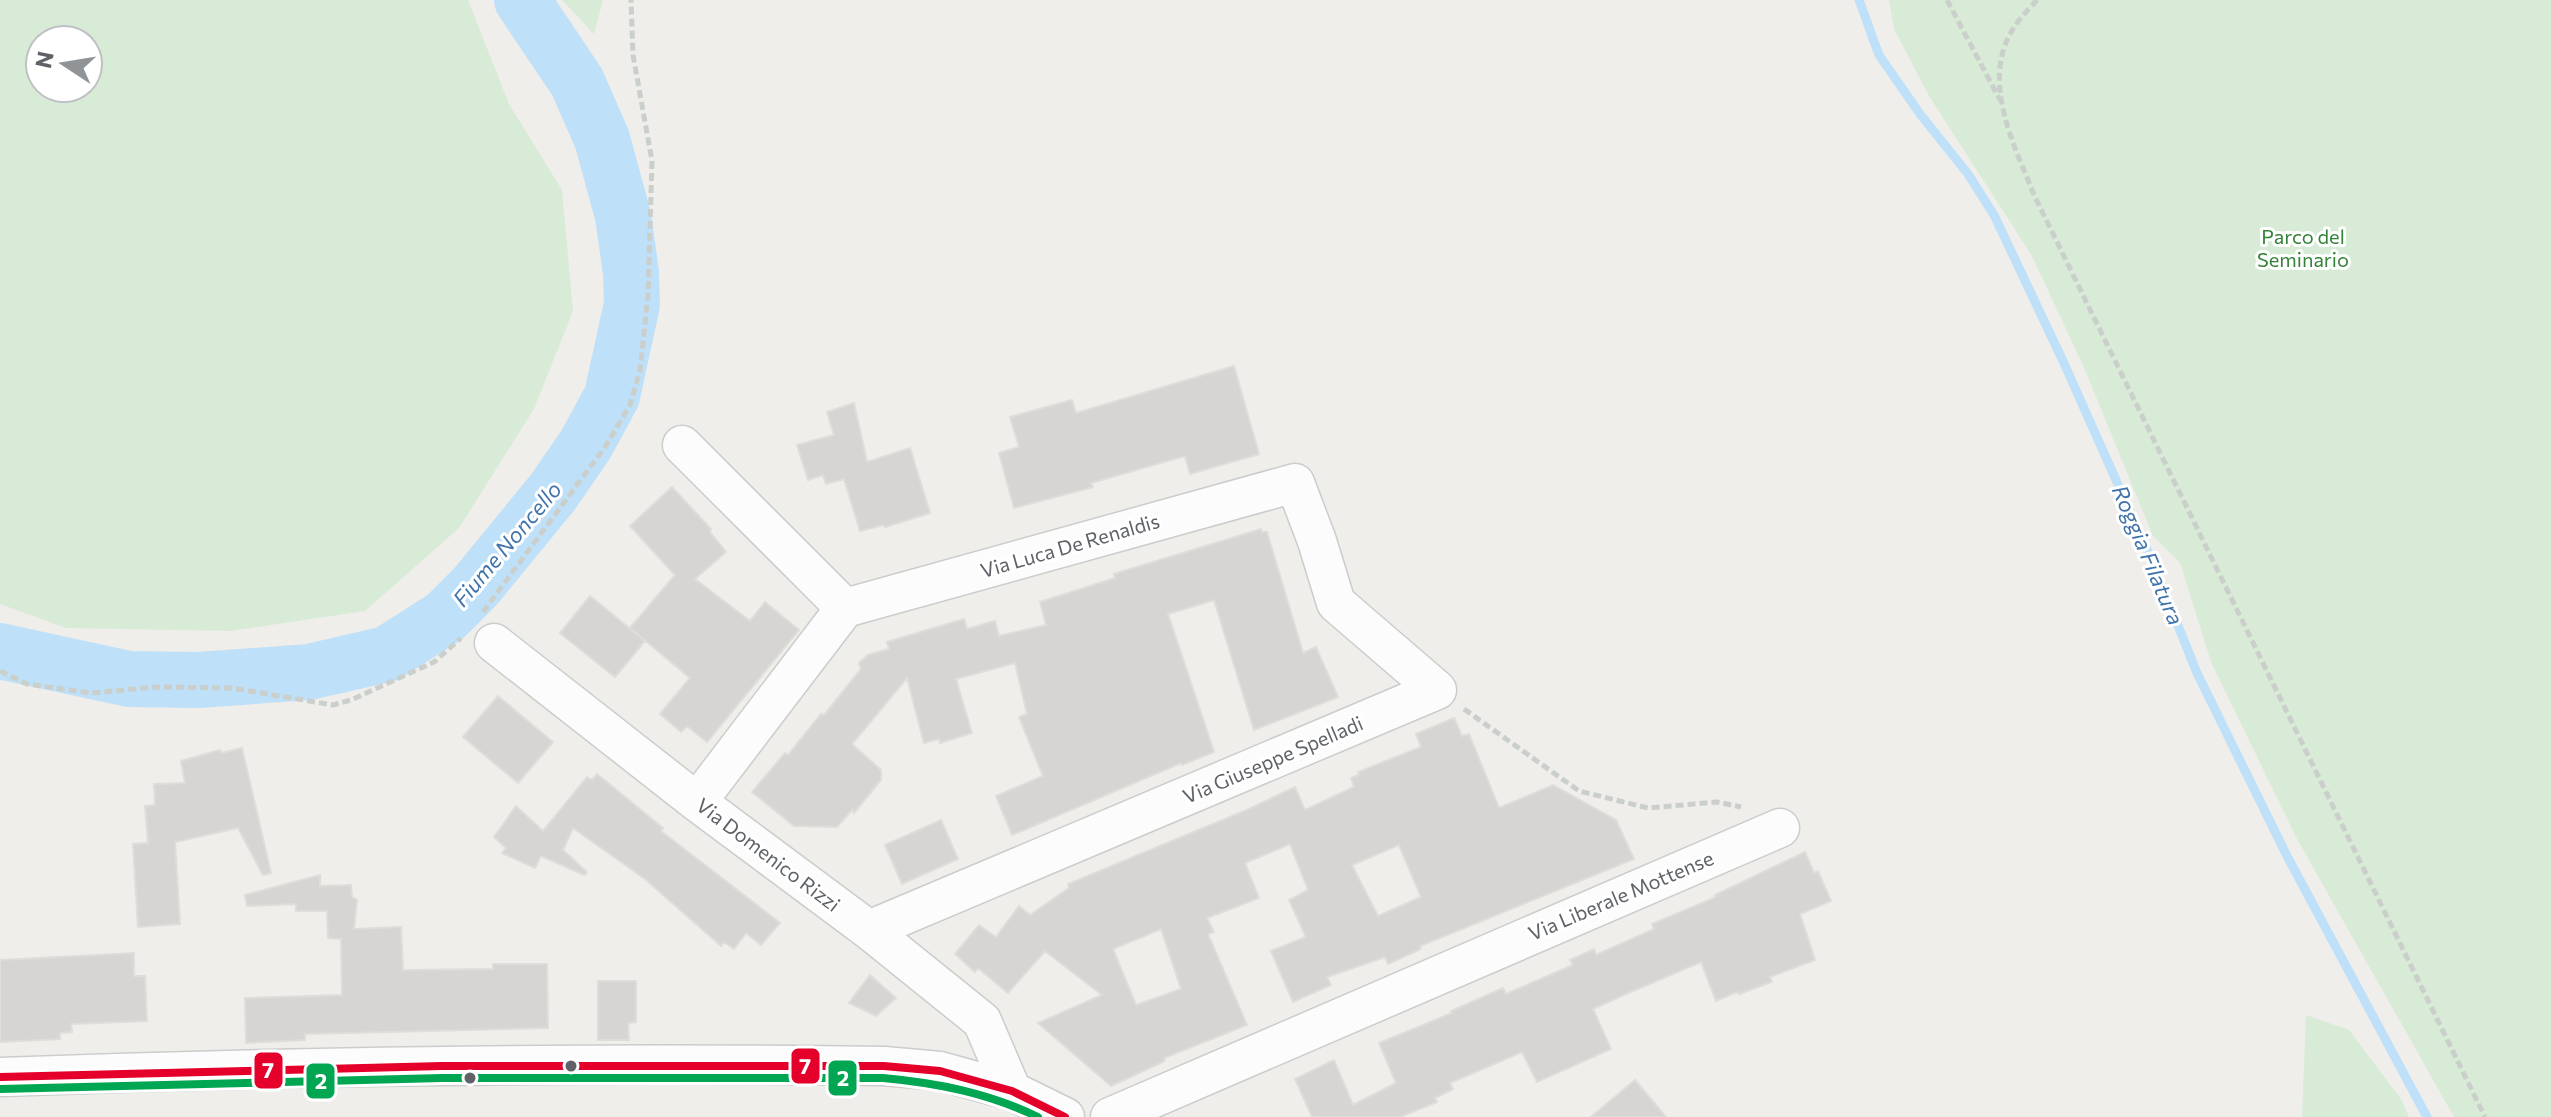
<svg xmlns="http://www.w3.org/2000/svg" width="2551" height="1117" font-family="Commissioner,sans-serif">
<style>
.green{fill:#d8ebd6;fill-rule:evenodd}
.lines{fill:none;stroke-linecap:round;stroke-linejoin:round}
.stream{stroke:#bfe0f9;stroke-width:9}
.river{stroke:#bfe0f9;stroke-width:56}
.building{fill:#d6d5d3;stroke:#deddd9;stroke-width:2;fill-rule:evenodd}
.minor-casing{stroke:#cbcccc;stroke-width:41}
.path{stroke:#cacfcc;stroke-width:5;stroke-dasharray:8 4;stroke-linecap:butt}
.minor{stroke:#fdfcfc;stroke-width:38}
.bus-1-casing{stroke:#fff;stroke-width:14}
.bus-2-casing{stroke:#fff;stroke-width:14}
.bus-1{stroke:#e4002b;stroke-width:8}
.bus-2{stroke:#00a651;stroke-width:8}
.bus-dot{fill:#5f6368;stroke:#fff;stroke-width:3}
.labels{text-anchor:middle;stroke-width:6;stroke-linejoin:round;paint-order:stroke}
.park-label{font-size:20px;fill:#348238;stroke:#fff}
.street-label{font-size:20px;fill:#5f6368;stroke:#fff}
.water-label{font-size:22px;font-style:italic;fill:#4174aa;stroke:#fff}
.line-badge{stroke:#fff;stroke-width:3}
.badge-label{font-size:22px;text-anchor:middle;font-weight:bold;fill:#fff}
</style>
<rect width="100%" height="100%" fill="#efeeea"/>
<path class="green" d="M0,0H468L509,104L562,190L573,311L534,409L459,528L365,611L230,631L66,628L0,604ZM40,40H88V88H40Z
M562,0H603L594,34Z
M1889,0H2551V1117H2454L2297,839L2211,662L2180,563L2153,536L2085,370L2032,256L1929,96L1894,29Z
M2306,1015L2349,1030L2401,1099L2409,1117H2302Z"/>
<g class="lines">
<path class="stream" d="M1859,0L1879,55L1920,114L1968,174L1994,215L2063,361L2153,563L2197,673L2287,856L2427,1117"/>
<path class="river" d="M0,651L129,679L198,680L309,672L387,654L445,617L476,586L553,492L586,444L612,396L632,304L631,273L623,216L602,139L577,82L522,0"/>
</g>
<path class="building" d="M1234,366L1259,454L1190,474L1185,456L1091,483L1093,487L1014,508L999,453L1019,447L1010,417L1072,400L1076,413Z
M854,403L867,462L910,448L930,513L885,527L883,525L860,531L844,479L826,484L823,475L808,480L797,445L834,435L827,412Z
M672,487L711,529L710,532L726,552L695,579L750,621L765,602L799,630L707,742L687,726L681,732L660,714L690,678L630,628L675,575L630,526Z
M1261,529L1262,532H1267L1303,653L1316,647L1338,697L1254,730L1214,600L1168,614L1214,752L1182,765L1181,763L1012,835L996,796L1043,776L1019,717L1027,714L1015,663L956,679L972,733L940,743L939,739L924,743L907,678L852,744L881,770V780L854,813L853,809L837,827L794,826L752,792L785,753L788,755L821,714L824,715L861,669L859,663L868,655L889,649L887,642L964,619L967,629L995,621L999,636L1046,625L1040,602L1115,578L1114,574Z
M590,596L645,641L615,677L560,633Z
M498,696L553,742L518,783L463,737Z
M1454,718L1462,736L1469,734L1499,808L1553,785L1616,820L1634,859L1420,946L1421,949L1388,964L1385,957L1327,977L1331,985L1293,1002L1271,951L1306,937L1289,900L1308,890L1290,844L1245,863L1259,898L1207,918L1214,932L1208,934L1247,1025L1164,1058L1165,1061L1111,1086L1038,1023L1102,995L1045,951L1008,993L978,968L975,972L955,954L979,925L996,937L1019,906L1030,915L1069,888L1068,884L1249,809L1295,787L1305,810L1354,787L1351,778L1359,775L1358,772L1421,747L1416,734ZM1399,845L1421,897L1378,916L1352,865ZM1161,929L1181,989L1136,1005L1113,949Z
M242,748L271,873L263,875L238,828L175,842L180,924L138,927L133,844L148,843L145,806L155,805L154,784L185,783L181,761L220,750L221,753Z
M597,774L663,828L661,831L780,923L761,945L746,933L734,949L724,942L721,946L645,879L573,828L563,850L587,872L584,875L541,856L535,868L502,853L506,848L494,837L516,806L543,831L587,777L592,780Z
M941,820L958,859L902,884L885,845Z
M1805,852L1814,873L1818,871L1831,901L1800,914L1815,960L1770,977L1772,982L1739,994L1737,992L1716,1001L1701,962L1626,994L1593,1009L1611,1049L1537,1082L1522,1052L1450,1083L1453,1089L1435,1098L1437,1102L1400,1117H1312L1295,1079L1334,1060L1353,1105L1396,1083L1379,1043L1452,1013L1451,1011L1503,988L1506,994L1573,965L1570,960L1594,949L1596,955L1654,929L1652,924L1716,897L1715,895Z
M320,875V886L351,885L352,897L357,900L354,929L401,927L403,970L493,969V964H547L548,1028L305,1034V1040L246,1043L245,998L342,995L341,939L328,938L327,911H296V904L247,906L245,895Z
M134,953V976H145L147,1021L71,1024L72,1032L60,1033V1039L0,1042V960Z
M870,975L896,998L876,1016L849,1003Z
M598,981H636V1022L628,1023L629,1040H598Z
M1635,1080L1666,1117H1591Z"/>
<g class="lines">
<defs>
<path id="minor" d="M682,445L845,608
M494,643L697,802L869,930L982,1021L1012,1091
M697,802L845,608L1295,483L1317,541L1336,603L1437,690L869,930
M0,1077C295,1066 589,1062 884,1066L940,1071L1012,1091L1065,1117
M1110,1117L1780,828"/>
</defs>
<use href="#minor" class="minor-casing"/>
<path class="path" d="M1947,0L2000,100
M2037,0C2029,9 2019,19 2013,29C1980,81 2015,147 2035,197L2485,1117
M483,612L605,447L630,405L640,370L648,296L652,161L633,55L631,0
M0,671L27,684L91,693L157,687L232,688L333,705L351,700L434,662L461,638
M1464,709L1579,791L1648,808L1717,802L1741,807"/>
<use href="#minor" class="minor"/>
<defs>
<path id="bus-1" d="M0,1077L442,1066H884L940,1071L1012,1091L1065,1117"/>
<path id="bus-2" d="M0,1089L442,1078H883C938,1083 988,1093 1038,1117"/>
</defs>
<use href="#bus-1" class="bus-1-casing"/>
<use href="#bus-2" class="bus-2-casing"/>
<use href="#bus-1" class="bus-1"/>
<use href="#bus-2" class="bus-2"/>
</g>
<g class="bus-dot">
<circle cx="571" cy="1066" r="7"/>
<circle cx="470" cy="1078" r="7"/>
</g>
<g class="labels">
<g class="park-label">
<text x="2303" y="244">Parco del<tspan x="2303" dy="23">Seminario</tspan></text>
</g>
<g class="street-label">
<text transform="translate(1070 546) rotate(-16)" y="7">Via Luca De Renaldis</text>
<text transform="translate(1273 760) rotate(-23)" y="7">Via Giuseppe Spelladi</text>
<text transform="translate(768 855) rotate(37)" y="7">Via Domenico Rizzi</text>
<text transform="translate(1621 896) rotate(-23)" y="7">Via Liberale Mottense</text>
</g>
<g class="water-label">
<text transform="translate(507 544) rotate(-50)" y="8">Fiume Noncello</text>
<text transform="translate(2148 555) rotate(67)" y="8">Roggia Filatura</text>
</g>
</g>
<g class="line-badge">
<rect x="790" y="1047" width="31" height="38" rx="8" fill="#e4002b"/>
<rect x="253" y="1051" width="31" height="39" rx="8" fill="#e4002b"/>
<rect x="827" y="1059" width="31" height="38" rx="8" fill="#00a651"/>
<rect x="305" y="1062" width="31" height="38" rx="8" fill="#00a651"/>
</g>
<g class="badge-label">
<text x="805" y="1074">7</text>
<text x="268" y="1078">7</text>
<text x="843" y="1086">2</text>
<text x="321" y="1089">2</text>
</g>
<g transform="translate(64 64) rotate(282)"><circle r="38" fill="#ffffff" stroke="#bfc1c3" stroke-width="2"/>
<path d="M0-6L14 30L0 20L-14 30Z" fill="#919496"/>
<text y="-12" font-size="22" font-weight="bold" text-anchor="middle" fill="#5f6368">N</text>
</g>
</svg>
